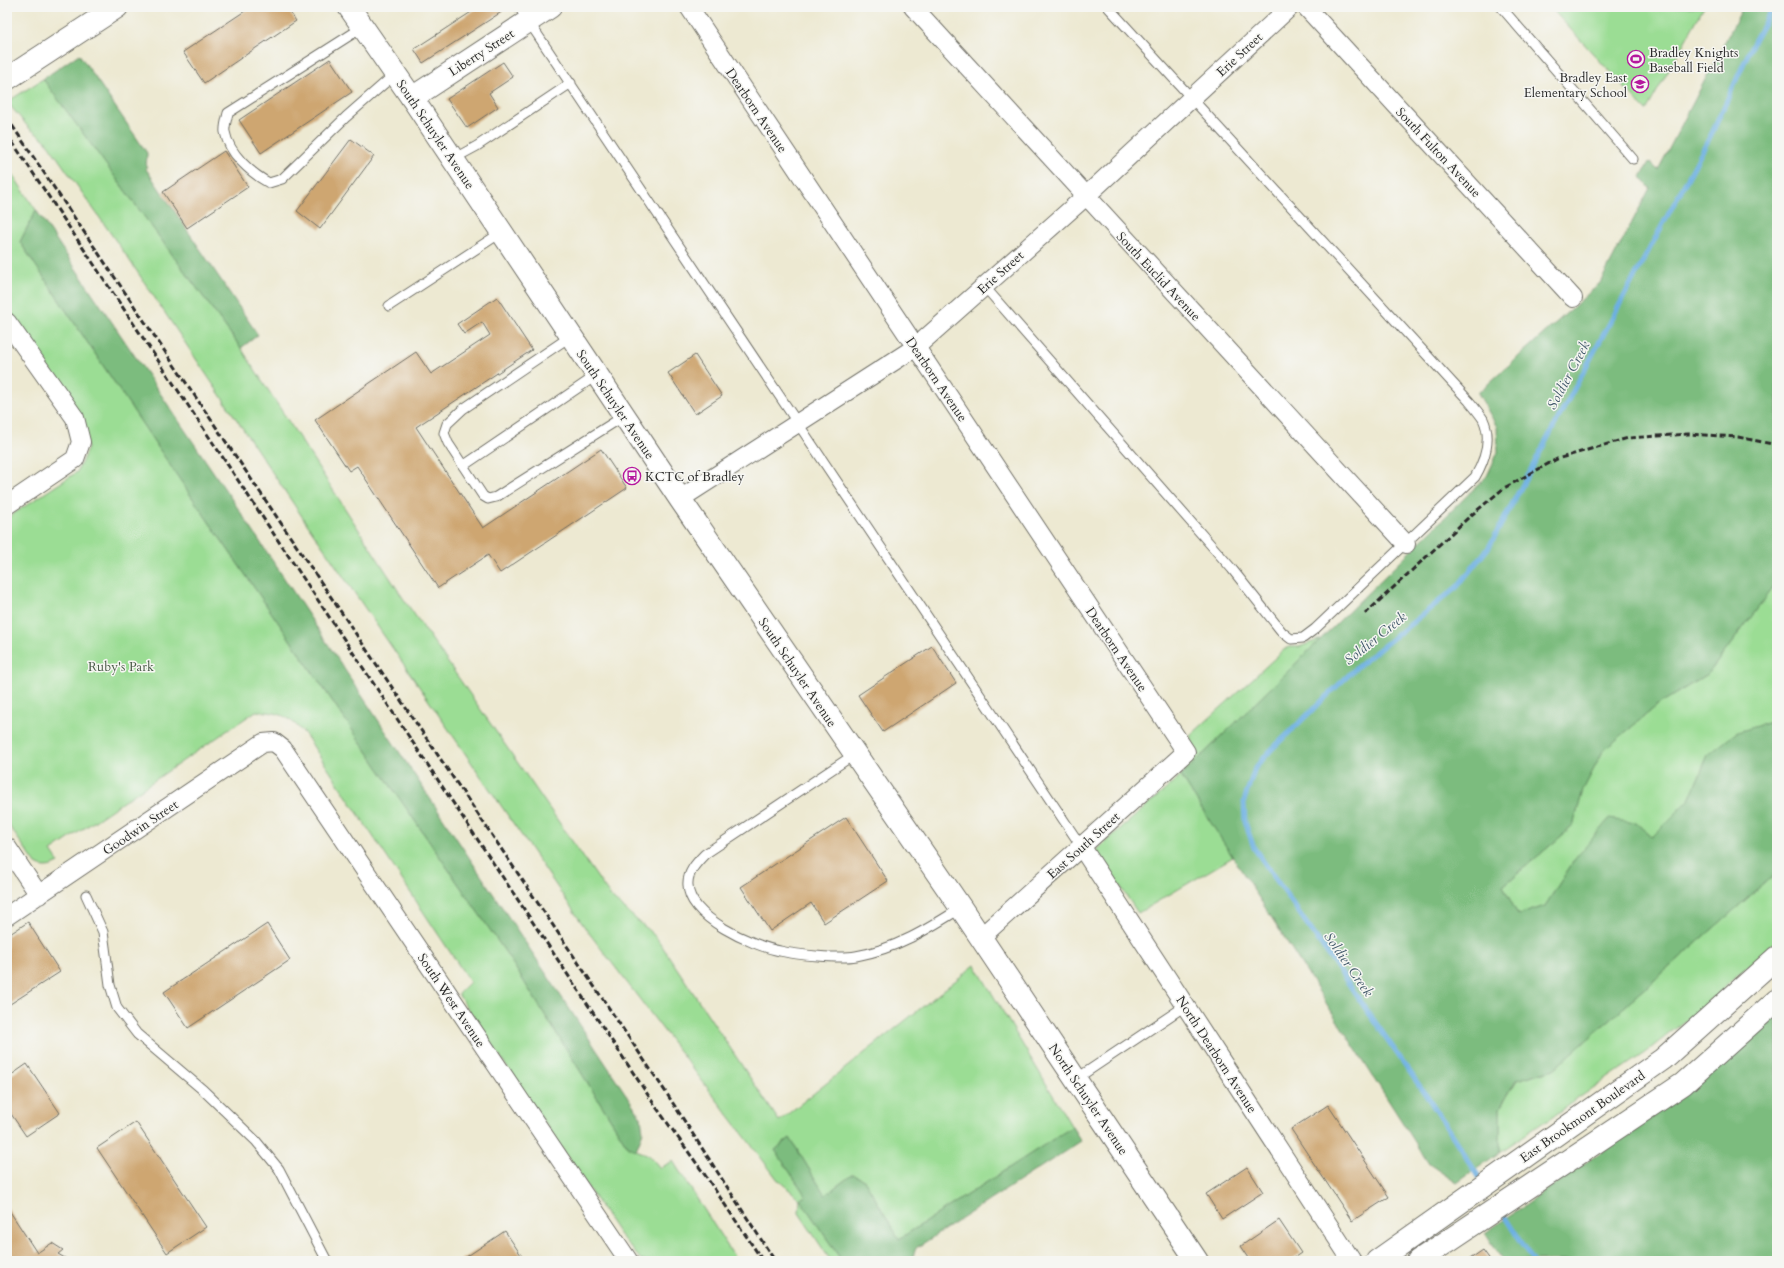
<svg xmlns="http://www.w3.org/2000/svg" width="1784" height="1268" font-family="Cardo,serif">
<style>
.green{fill:#9bdd94;stroke:#638460}
.forest{fill:#7cbc7e;stroke:#547454}
.lines{fill:none;stroke-linecap:round;stroke-linejoin:round}
.stream{stroke:#6db0e2;stroke-width:5}
.building{fill:#cea671}
.service-casing{stroke:#6f6e65;stroke-width:11}
.minor-casing{stroke:#6f6e65;stroke-width:20}
.tertiary-casing{stroke:#6f6e65;stroke-width:24}
.secondary-casing{stroke:#6f6e65;stroke-width:24}
.service{stroke:#fff;stroke-width:9}
.minor{stroke:#fff;stroke-width:18}
.tertiary{stroke:#fff;stroke-width:22}
.secondary{stroke:#fff;stroke-width:22}
.rail{stroke:#2b2b2b;stroke-width:3;stroke-dasharray:6 3;stroke-linecap:butt}
.labels{text-anchor:middle;stroke-width:3;stroke-linejoin:round;paint-order:stroke}
.street-label{font-size:13px;fill:#2b2b2b;stroke:#f6f6f2}
.poi-label{font-size:13px;fill:#2b2b2b;stroke:#f6f6f2;text-anchor:start}
.park-label{font-size:13px;fill:#475845;stroke:#f6f6f2}
.water-label{font-size:14px;font-style:italic;fill:#425a6b;stroke:#f6f6f2}
</style>
<rect width="100%" height="100%" fill="#f6f6f2"/>
<filter id="ink" filterUnits="userSpaceOnUse"><feTurbulence type="fractalNoise" baseFrequency=".025" numOctaves="2"/><feDisplacementMap in="SourceGraphic" scale="8" xChannelSelector="R" yChannelSelector="G"/><feConvolveMatrix kernelMatrix="1 2 1 2 8 2 1 2 1" color-interpolation-filters="sRGB"/></filter>
<filter id="wash" filterUnits="userSpaceOnUse"><feTurbulence type="fractalNoise" baseFrequency=".012" numOctaves="4" result="noise"/><feDisplacementMap in="SourceGraphic" scale="16" xChannelSelector="R" yChannelSelector="G"/><feGaussianBlur stdDeviation="0.9" result="paint"/><feColorMatrix in="noise" values="0 0 0 0 0 0 0 0 0 0 0 0 0 0 0 0 0 1.4 0 .05"/><feComposite in="paint" operator="in"/></filter>
<g filter="url(#wash)">
<rect width="100%" height="100%" fill="#ede9d2"/>
<path class="green" d="M1550,7H1704L1646,111Z
M43,79L241,348L403,598L611,897L656,937L779,1121L975,965L1072,1127L899,1239L865,1181L853,1174L825,1195L790,1138L775,1150L806,1196L800,1199L842,1261H831L799,1213L800,1199L778,1180L586,929L305,521L128,258L45,140L29,128L7,102Z
M7,166L36,210L20,242L178,477L506,953L628,1147L649,1155L660,1168L673,1161L737,1261H642L619,1234L458,994L470,982L305,734C287,715 283,713 256,711L51,851L59,863C51,867 44,869 36,864L7,823V518L77,472L88,448L74,407L7,309Z
M1777,583V726L1768,723L1708,755L1689,800L1652,837L1636,823L1575,859L1545,906L1518,915L1503,886L1573,826L1583,790L1603,751L1659,704L1708,674Z
M1321,639L1181,776L1233,857L1138,913L1096,850L1181,776L1195,751L1190,736L1287,647H1299Z
M1777,872V940L1703,1007L1646,1052L1500,1152V1108L1517,1080L1554,1069Z"/>
<path class="forest" d="M1743,7H1777V583L1708,674L1659,704L1603,751L1583,790L1573,826L1503,886L1518,915L1545,906L1575,859L1609,819L1636,823L1652,837L1689,800L1708,755L1737,732L1768,723L1777,726V872L1554,1069L1516,1080L1500,1108V1152L1457,1183L1429,1164L1181,776L1487,476L1498,452L1497,427L1478,393L1600,283L1650,188L1641,177L1649,162L1658,170Z
M79,54L147,153L146,169L258,335L241,348L43,79Z
M36,210L235,504L641,1117L643,1132L636,1150L628,1147L506,953L178,477L20,242Z
M1777,1010V1261H1503L1485,1233L1681,1096Z
M1072,1127L1081,1141L916,1248L912,1259L908,1261H842L800,1199L806,1196L775,1150L790,1138L825,1195L853,1174L865,1181L899,1239Z"/>
<g class="lines">
<path class="stream" d="M1481,1180L1428,1098L1254,848L1245,822L1244,801L1255,768L1271,750L1357,667L1457,587L1489,547L1712,133L1754,41L1773,7
M1501,1211L1533,1261"/>
</g>
<g id="blocks">
<path class="building" d="M251,7H286L296,21L204,83L183,52Z
M479,7H501L503,11L423,63L414,49Z
M330,59L352,92L261,153L239,120Z
M503,62L513,77L489,93L498,107L467,128L447,99Z
M351,139L374,156L320,229L297,211Z
M224,151L248,187L187,228L163,192Z
M497,297L532,350L416,427L483,528L601,449L627,488L500,573L488,555L438,588L357,466L349,471L315,420L416,352L431,374L490,335L482,322L464,334L457,324Z
M695,355L722,396L695,414L668,373Z
M932,646L956,683L883,732L858,695Z
M846,817L888,881L824,923L811,903L770,931L741,887Z
M28,922L60,972L7,1006V936Z
M267,924L290,960L188,1028L164,992Z
M27,1064L60,1113L26,1136L7,1108V1078Z
M1328,1105L1389,1197L1352,1221L1291,1129Z
M136,1122L206,1227L167,1253L97,1148Z
M1247,1167L1263,1192L1222,1219L1206,1194Z
M7,1207L37,1253L52,1243L63,1250L58,1254L70,1261H7Z
M1279,1220L1301,1253L1289,1261H1251L1241,1246Z
M505,1231L525,1261H460Z
M1483,1250L1491,1261H1467Z"/>
</g>
</g>
<g filter="url(#ink)">
<use href="#blocks" fill-opacity="0" stroke="#6f6e65" stroke-width="1"/>
<g class="lines">
<defs>
<path id="service" d="M519,7L1081,846
M1501,7L1633,159
M363,27L228,113C227,118 224,127 225,132C229,154 251,173 269,183L282,179L346,117L395,74
M453,159L477,146L571,83
M984,286L1232,569L1282,632L1291,639L1303,638L1315,629L1475,477C1485,460 1492,438 1483,419C1479,413 1474,407 1469,401L1108,7
M389,306L502,232
M571,336L463,409L447,424L444,433L448,443L483,496L488,499L496,497L624,416
M463,466L597,375
M855,754L705,854C696,863 687,873 688,885C689,918 753,946 780,951C797,955 840,959 856,956C896,949 928,929 961,908
M86,895L103,932L110,985L117,1008L137,1034L203,1090L256,1141L279,1169L327,1261
M1076,1079L1185,1006"/>
<path id="minor" d="M689,7L1186,752L981,937
M913,7L1406,544
M1306,7L1573,298
M7,322L75,418L81,442L75,459L7,505
M680,499L916,347L1086,196L1290,7
M1081,846L1352,1261
M7,847L39,895
M7,916L263,743L274,742L283,749L628,1260L627,1261"/>
<path id="tertiary" d="M412,98L550,7"/>
<path id="secondary" d="M349,7L412,98L680,499L961,908L1197,1261
M7,79L117,7
M1377,1261L1663,1059L1777,957
M1418,1261L1683,1084L1777,1000"/>
</defs>
<use href="#service" class="service-casing"/>
<use href="#minor" class="minor-casing"/>
<use href="#tertiary" class="tertiary-casing"/>
<use href="#secondary" class="secondary-casing"/>
<use href="#service" class="service"/>
<use href="#minor" class="minor"/>
<use href="#tertiary" class="tertiary"/>
<use href="#secondary" class="secondary"/>
<path class="rail" d="M7,118L667,1094L775,1261
M7,134L656,1107L705,1175L763,1261
M1365,614L1469,517L1504,488L1557,459L1628,438L1688,434L1738,437L1777,445"/>
</g>
</g>
<defs>
<symbol id="stadium-ring" viewBox="-11 -11 22 22"><circle r="9.5" fill="#f6f6f2" stroke="#b5179e" stroke-width="1.5"/><path d="M0-5a6.5 5 0 1 0 0 10a6.5 5 0 1 0 0-10ZM-3.5-1.8h7v3.6h-7Z" fill="#b5179e"/></symbol>
<symbol id="school-ring" viewBox="-11 -11 22 22"><circle r="9.5" fill="#f6f6f2" stroke="#b5179e" stroke-width="1.5"/><path d="M0-5L7-2L0 1L-7-2ZM-4 1L0 2.5L4 1V4Q0 6-4 4Z" fill="#b5179e"/></symbol>
<symbol id="bus-ring" viewBox="-11 -11 22 22"><circle r="9.5" fill="#f6f6f2" stroke="#b5179e" stroke-width="1.5"/><path d="M-5-6H5V4H4V6H2V4H-2V6H-4V4H-5ZM-3.5-4V0h7V-4ZM-3.5 1.2v1.5H-2V1.2ZM2 1.2v1.5H3.5V1.2Z" fill="#b5179e"/></symbol>
</defs>
<g fill-rule="evenodd">
<use href="#stadium-ring" x="1626" y="49" width="20" height="20"/>
<use href="#school-ring" x="1630" y="74" width="20" height="20"/>
<use href="#bus-ring" x="622" y="466" width="20" height="20"/>
</g>
<g class="labels">
<g class="street-label">
<text transform="translate(481 52) rotate(-33)" y="5">Liberty Street</text>
<text transform="translate(1239 54) rotate(-43)" y="5">Erie Street</text>
<text transform="translate(757 110) rotate(56)" y="5">Dearborn Avenue</text>
<text transform="translate(436 134) rotate(56)" y="5">South Schuyler Avenue</text>
<text transform="translate(1439 152) rotate(47)" y="5">South Fulton Avenue</text>
<text transform="translate(1000 272) rotate(-42)" y="5">Erie Street</text>
<text transform="translate(1159 276) rotate(47)" y="5">South Euclid Avenue</text>
<text transform="translate(937 379) rotate(56)" y="5">Dearborn Avenue</text>
<text transform="translate(616 404) rotate(56)" y="5">South Schuyler Avenue</text>
<text transform="translate(1117 649) rotate(56)" y="5">Dearborn Avenue</text>
<text transform="translate(798 672) rotate(56)" y="5">South Schuyler Avenue</text>
<text transform="translate(140 827) rotate(-34)" y="5">Goodwin Street</text>
<text transform="translate(1083 845) rotate(-42)" y="5">East South Street</text>
<text transform="translate(452 1000) rotate(56)" y="5">South West Avenue</text>
<text transform="translate(1217 1054) rotate(57)" y="5">North Dearborn Avenue</text>
<text transform="translate(1089 1099) rotate(56)" y="5">North Schuyler Avenue</text>
<text transform="translate(1582 1116) rotate(-35)" y="5">East Brookmont Boulevard</text>
</g>
<g class="poi-label">
<text x="1649" y="57">Bradley Knights<tspan x="1649" dy="15">Baseball Field</tspan></text>
<text x="1627" y="82" text-anchor="end">Bradley East<tspan x="1627" dy="15">Elementary School</tspan></text>
<text x="645" y="481">KCTC of Bradley</text>
</g>
<g class="park-label">
<text x="121" y="671">Ruby's Park</text>
</g>
<g class="water-label">
<text transform="translate(1568 375) rotate(-62)" y="5">Soldier Creek</text>
<text transform="translate(1375 638) rotate(-39)" y="5">Soldier Creek</text>
<text transform="translate(1349 964) rotate(55)" y="5">Soldier Creek</text>
</g>
</g>
<rect width="1784" height="1268" fill="none" stroke="#f6f6f2" stroke-width="24"/>
</svg>
